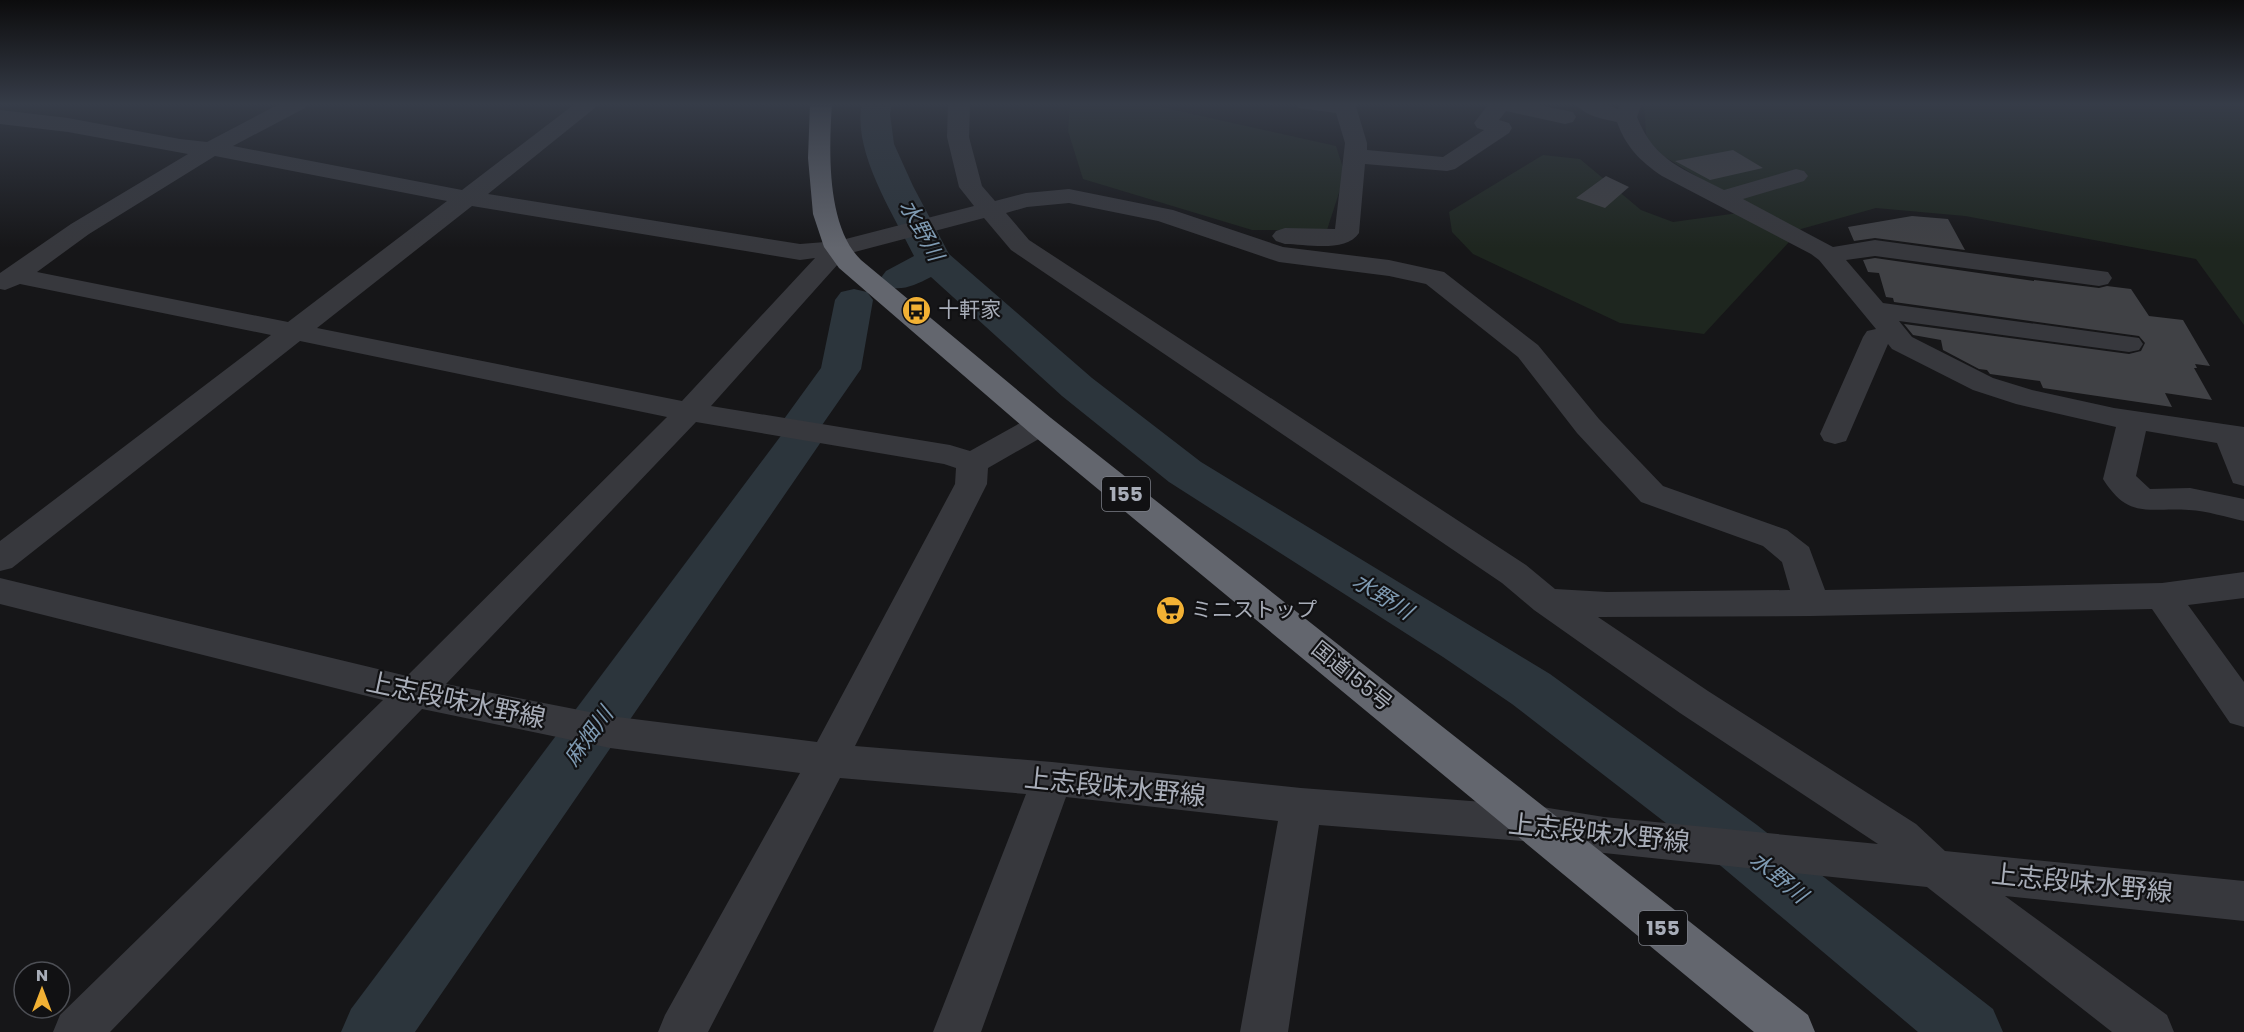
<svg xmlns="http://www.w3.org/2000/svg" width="2244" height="1032" font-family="Poppins,'Noto Sans JP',sans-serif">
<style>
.green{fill:#1e261f}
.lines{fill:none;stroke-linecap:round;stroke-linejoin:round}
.river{fill:#2c353c;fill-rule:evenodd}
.building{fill:#404145}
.minor{fill:#37383d;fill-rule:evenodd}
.highway{fill:#63666e;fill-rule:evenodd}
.labels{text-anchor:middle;stroke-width:4.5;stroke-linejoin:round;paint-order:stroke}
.shield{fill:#111113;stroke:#7b7e86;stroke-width:1.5}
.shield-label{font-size:20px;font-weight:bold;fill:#a8adb8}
.poi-label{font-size:21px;fill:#a8adb8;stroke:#111113;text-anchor:start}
.street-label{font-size:21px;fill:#a8adb8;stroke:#111113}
.water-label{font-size:22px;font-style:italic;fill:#7f9bb3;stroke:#111113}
.near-street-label{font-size:26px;fill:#a8adb8;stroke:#111113}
</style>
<rect width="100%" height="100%" fill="#161618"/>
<path class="green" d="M1070,103H1152V105L1336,146L1345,174L1327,230H1252L1083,179L1068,131Z
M1650,103H2244V325L2196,259L1965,216L1876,208L1801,229L1704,334L1620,323L1473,254L1452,232L1449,212L1543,155L1580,159L1641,210L1673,222L1753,211L1647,146L1644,106Z"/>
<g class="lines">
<path class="river" d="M862,103H892L890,114L894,144L913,186L949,254L1092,378L1201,462L1550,674L1757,825L1993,1009L2003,1032H1918L1715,861L1512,704L1443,657L1169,482L1062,396L931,277C915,285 904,291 886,287L880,279L886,271L914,256C893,213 852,152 862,103Z
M854,289L867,292L873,300L861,369L820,428L816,429L823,439L415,1032H341L351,1009L786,429L790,428L784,419L821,368L835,300L841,292Z"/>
</g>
<path class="building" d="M1733,150L1763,168L1710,180L1675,161Z
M1606,176L1629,187L1605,208L1576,198Z
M1912,216L1948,219L1965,250L1875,238L1854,241L1848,227Z
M1875,258L2034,281V280L2099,288L2107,286L2131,289L2149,316L2183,320L2210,366L2195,364L2197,368H2194L2212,400L2165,393L2172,407L2043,388L2040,381L1990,374L1987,370L1979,369L1943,350L1941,340L1913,335L1904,324L2129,354L2141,351L2145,343L2139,336L1894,302L1893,298L1886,297L1879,273L1868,272L1863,260Z"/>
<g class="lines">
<path class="minor" d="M281,103H308L305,108L233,146L462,190L576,103H601L488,194L800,244L838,241L974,206L959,187L947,137L948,103H970L969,137L982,186L995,201L1026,193L1069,189L1173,210L1283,247L1389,260L1444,272L1538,345L1599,419L1663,486L1787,530L1809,547L1825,590L2162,583L2244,572V598L2188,605L2244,682V727L2230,723L2152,609L1811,616L1598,617L1708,691L1916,824L1945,851L2244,881V921L2005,896L2167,1015L2174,1032H2112L1927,887L1604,853L1536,842L1319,825L1288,1032H1240L1278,821L1066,797L981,1032H933L1026,794L840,778L708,1032H658L665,1015L800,773L610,748L422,709L110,1032H53L60,1015L383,700L0,604V578L407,676L667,417L300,341L12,568L0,571V541L271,335L20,284L5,290L0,289V273L71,224L188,154L68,132L0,124V110L68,118L180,139L207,142ZM215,156L447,201L288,322L37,272L89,234ZM1069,203L1158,221L1279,262L1389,276L1426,284L1518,357L1577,433L1641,502L1763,546L1782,562L1790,590L1607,592L1555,589L1526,565L1029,240L1006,213L1027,207ZM472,206L800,260L815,258L682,401L317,328ZM984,218L1011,250L1502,583L1534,610L1680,713L1878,844L1604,817L1536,806L1301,788L1052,762L855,746L987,484L988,468L1051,432L1055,425L1051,418L1040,415L1029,418L970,451L950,445L711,406L847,254ZM696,422L944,464L956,468L955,484L817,742L610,716L446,684Z
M1296,103H1355L1367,143V150L1443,157L1484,130L1477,128L1474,123L1488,105L1486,103H1529L1573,112L1576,117L1573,122L1565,124L1506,111L1499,120L1509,123L1512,128L1509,133L1455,169L1447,171L1365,164L1359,233C1346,253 1306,244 1285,244L1276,241L1272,236L1276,231L1285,228L1335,229L1345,143L1336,113L1299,108Z
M1575,103H1602L1618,109L1620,103H1642L1637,117C1655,162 1684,169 1724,190L1796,169L1804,171L1808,176L1804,181L1743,199L1833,247L1875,240L2108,272L2112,278L2108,284L2099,286L1875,256L1846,260L1883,303L2139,338L2143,344L2139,350L2129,352L1899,321L1912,337L1993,378L2032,390L2114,408L2244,427V486L2233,483L2217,443L2146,431L2136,476L2150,489L2190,488L2244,499V521C2226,517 2207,511 2189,510C2148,507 2129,520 2103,479L2116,427L2016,404L1973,390L1892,349L1888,344L1846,441L1835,444L1824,441L1820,434L1863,337L1867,331L1876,329L1819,260L1811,254L1662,176C1640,161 1626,147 1617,122C1603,119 1584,116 1575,103Z"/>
<path class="highway" d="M810,103H832C829,149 826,226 861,260L1051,418L1808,1015L1815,1032H1754L1029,432L839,268L824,247L813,214L808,158Z"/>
</g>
<linearGradient id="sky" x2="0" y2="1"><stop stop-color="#0c0c0d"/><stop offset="0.42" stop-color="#363c48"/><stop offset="1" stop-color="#363c48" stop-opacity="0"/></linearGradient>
<rect width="2244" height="248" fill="url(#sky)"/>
<defs>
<symbol id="bus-disc" viewBox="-11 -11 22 22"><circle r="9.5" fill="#f2b134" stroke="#111113"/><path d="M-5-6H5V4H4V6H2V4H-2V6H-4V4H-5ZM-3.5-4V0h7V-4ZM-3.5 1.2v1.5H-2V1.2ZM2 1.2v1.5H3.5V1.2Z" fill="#111"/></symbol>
<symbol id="supermarket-disc" viewBox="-11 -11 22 22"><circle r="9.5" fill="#f2b134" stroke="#111113"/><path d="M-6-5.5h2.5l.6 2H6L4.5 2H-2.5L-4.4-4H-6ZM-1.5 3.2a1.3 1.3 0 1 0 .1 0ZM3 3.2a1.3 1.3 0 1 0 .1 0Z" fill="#111"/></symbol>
</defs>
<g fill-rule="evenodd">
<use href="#bus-disc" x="900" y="294" width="33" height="33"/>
<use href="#supermarket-disc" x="1154" y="594" width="33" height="33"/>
</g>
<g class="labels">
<g class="shield">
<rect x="1102" y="477" width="48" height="34" rx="4.5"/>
<rect x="1639" y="911" width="48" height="34" rx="4.5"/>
</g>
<g class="shield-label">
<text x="1126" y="501">155</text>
<text x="1663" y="935">155</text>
</g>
<g class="poi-label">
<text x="938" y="317">十軒家</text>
<text x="1191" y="617">ミニストップ</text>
</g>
<g class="street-label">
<text transform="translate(1352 676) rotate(39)" y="7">国道155号</text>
</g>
<g class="water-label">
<text transform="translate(922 230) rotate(61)" y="8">水野川</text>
<text transform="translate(1383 596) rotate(32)" y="8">水野川</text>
<text transform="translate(588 736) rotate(-54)" y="8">麻畑川</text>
<text transform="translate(1779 877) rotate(39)" y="8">水野川</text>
</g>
<g class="near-street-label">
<text transform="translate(456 700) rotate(12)" y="9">上志段味水野線</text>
<text transform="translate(1115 787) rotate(6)" y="9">上志段味水野線</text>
<text transform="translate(1599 833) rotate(6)" y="9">上志段味水野線</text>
<text transform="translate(2082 883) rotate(6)" y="9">上志段味水野線</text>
</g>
</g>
<g transform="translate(42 990)"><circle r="28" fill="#111113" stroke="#4d4f55" stroke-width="1.5"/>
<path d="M0-4.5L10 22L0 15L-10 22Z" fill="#f2b134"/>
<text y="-9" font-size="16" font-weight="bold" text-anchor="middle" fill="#a8adb8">N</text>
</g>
</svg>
